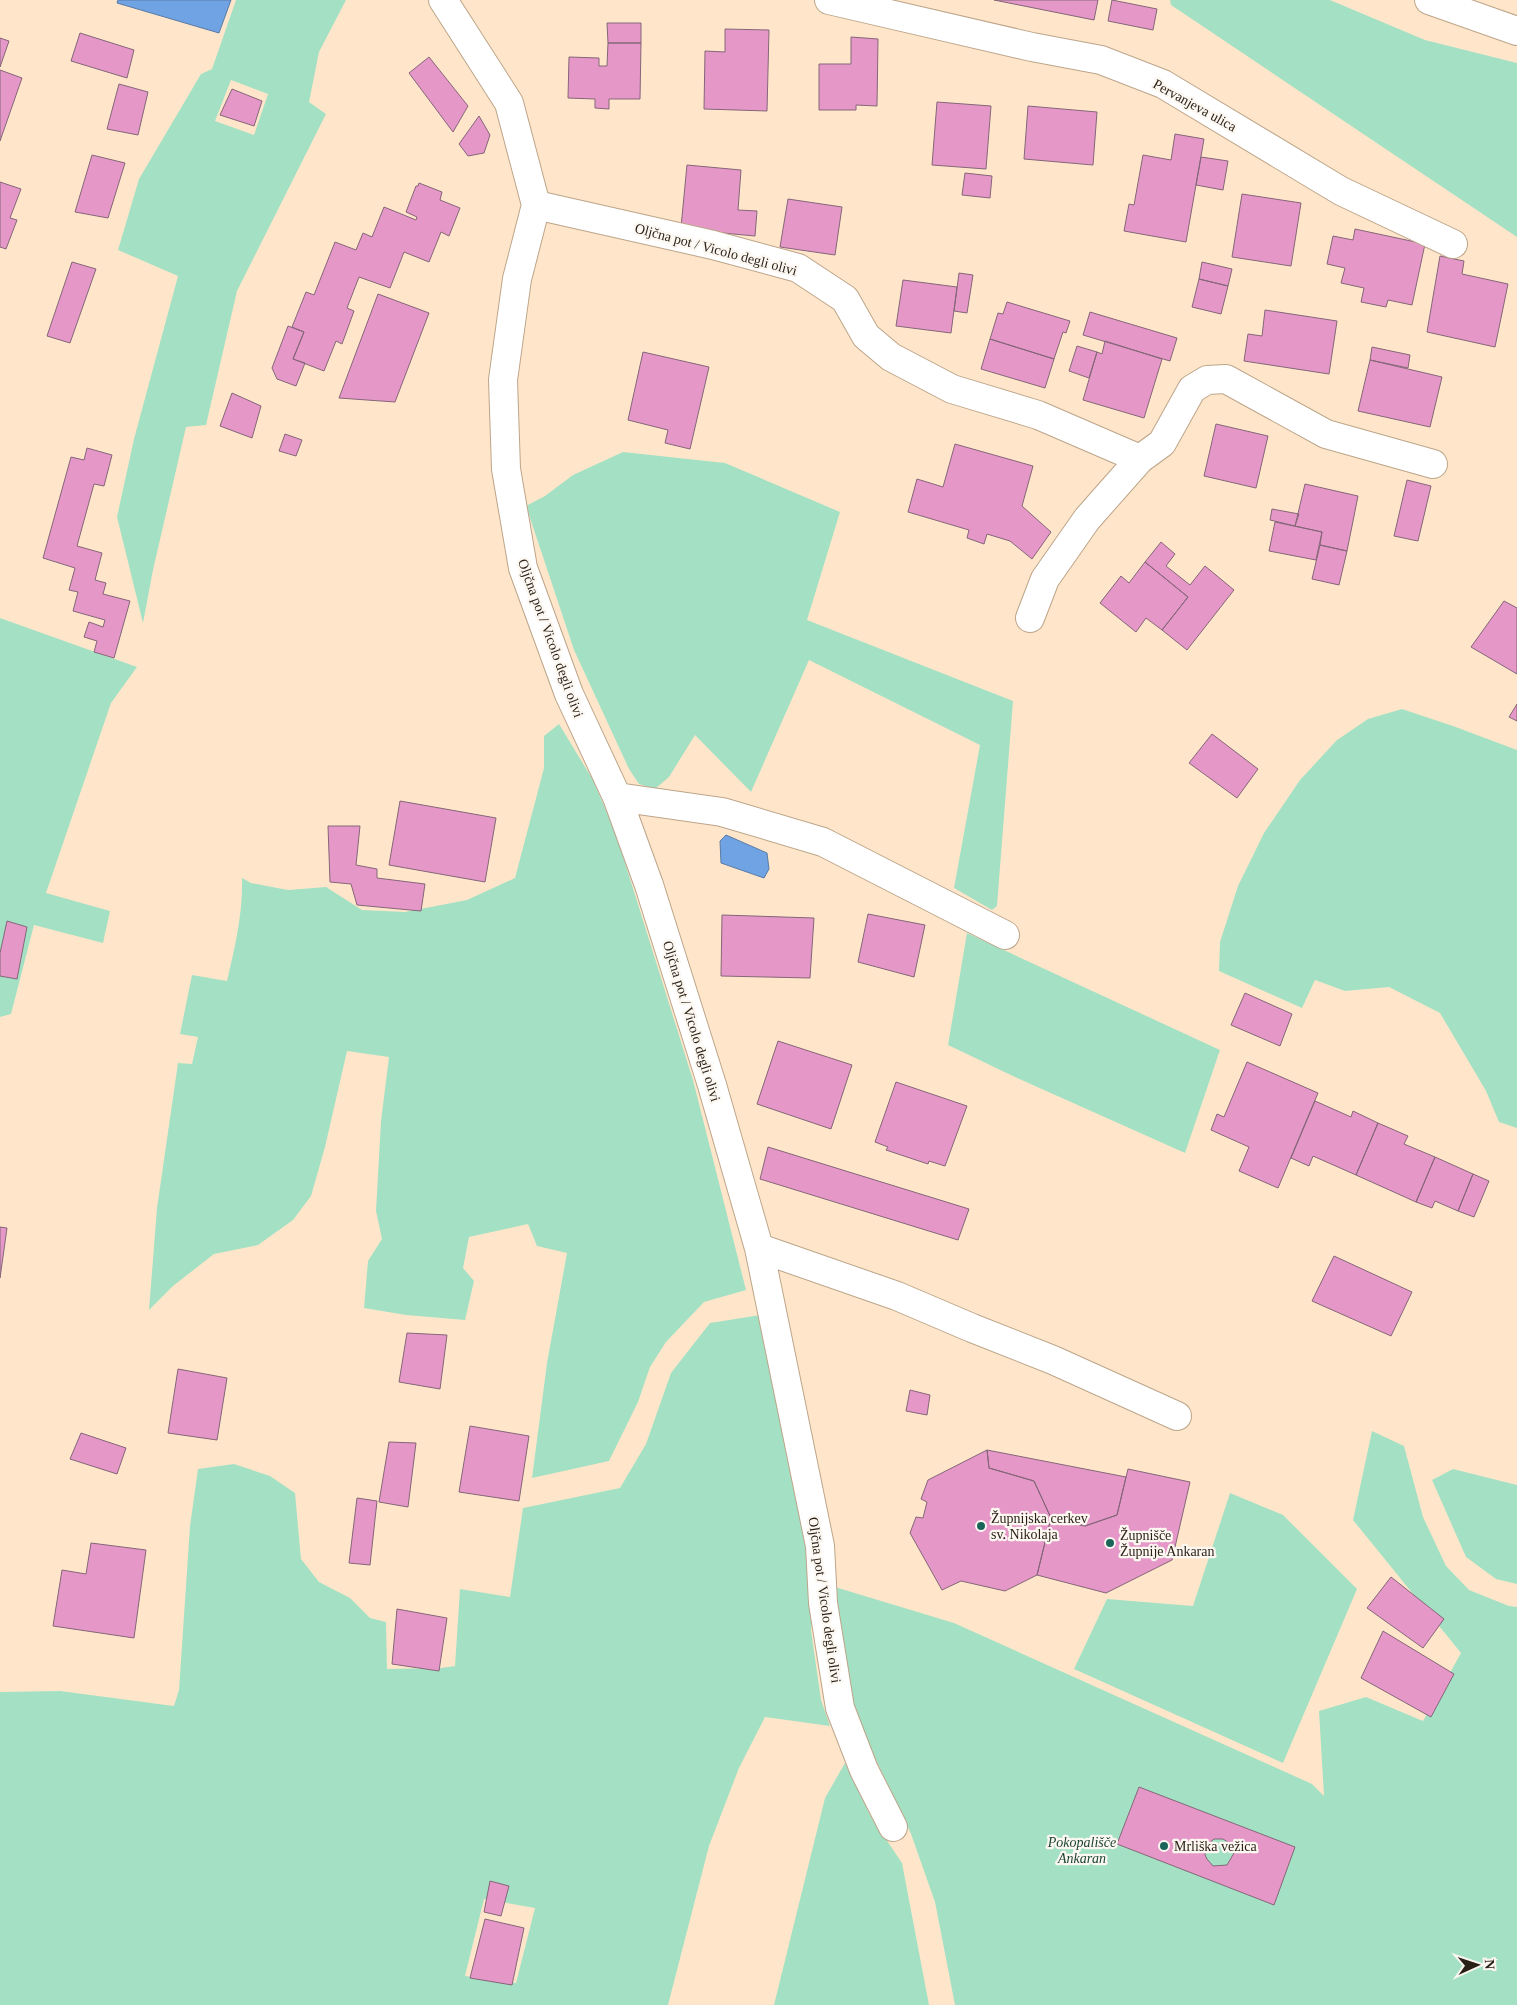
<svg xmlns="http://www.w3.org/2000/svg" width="1517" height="2005" font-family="'Times New Roman',serif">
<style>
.green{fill:#a4e1c4;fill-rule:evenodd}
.water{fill:#6fa3e3;stroke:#5a7ba5}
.building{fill:#e598c8;stroke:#846678;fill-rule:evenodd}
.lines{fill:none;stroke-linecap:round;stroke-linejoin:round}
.minor-casing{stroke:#bca58a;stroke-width:30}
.minor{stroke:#fff;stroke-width:28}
.poi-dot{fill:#1b645a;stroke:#fcf7f1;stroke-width:2}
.labels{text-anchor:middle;stroke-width:4.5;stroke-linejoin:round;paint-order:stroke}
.street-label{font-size:14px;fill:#281f15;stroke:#fcf7f1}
.poi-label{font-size:14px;fill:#281f15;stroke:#fcf7f1;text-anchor:start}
.park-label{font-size:14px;font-style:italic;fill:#1c4534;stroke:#fcf7f1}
</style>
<rect width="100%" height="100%" fill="#ffe6ca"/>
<path class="green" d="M236,0H346L319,52L309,102L326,114L237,291L206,425L186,427L153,570L143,623L117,517L134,439L178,276L118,250L139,179L201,74L212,69ZM231,80L268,94L254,135L215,121Z
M1170,0H1330L1425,40L1517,63V237L1171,5Z
M623,452L725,463L840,512L807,620L1013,701L997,906L992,910L954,888L980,745L809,660L751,792L695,735L669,777L655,789L639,784L629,769L574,650L526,506L545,496L573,475Z
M0,618L137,667L111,703L46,893L110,911L103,943L34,925L11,1014L0,1017Z
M1402,709L1453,726L1517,750V1128L1499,1122L1486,1091L1440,1013L1389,987L1345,991L1315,980L1302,1008L1219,971L1220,942L1238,886L1264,833L1300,780L1337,740L1368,719Z
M559,724L593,780L616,834L693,1080L746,1290L704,1302L666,1342L650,1367L638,1402L609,1461L532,1478L547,1363L567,1253L537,1246L528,1224L469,1237L463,1268L474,1281L465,1320L406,1315L364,1308L368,1261L382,1239L376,1211L381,1121L389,1057L347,1051L325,1147L311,1196L293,1220L258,1245L214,1254L173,1286L149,1310L157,1208L178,1063L192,1064L198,1037L180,1034L192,975L227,981C235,947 243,913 242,878L251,883L288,890L326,887L362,910L405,912L467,900L515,878L544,768V736Z
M967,933L1220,1050L1185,1153L1015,1077L948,1045Z
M760,1315L816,1549L811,1630L821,1700L830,1726L765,1717L739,1768L709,1846L668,2005H0V1692L60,1691L174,1706L179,1690L190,1526L198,1469L234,1464L270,1476L295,1493L301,1559L319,1582L350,1598L370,1618L386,1622L387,1669L441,1668L455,1666L460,1589L510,1597L523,1508L620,1488L646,1444L671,1373L710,1323ZM484,1899L535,1908L516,1983L465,1976Z
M1372,1431L1404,1446L1423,1517L1446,1566L1469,1590L1509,1606L1517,1607V2005H955L935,1902L911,1834L852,1709L835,1587L954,1623L1312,1784L1324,1796L1319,1711L1366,1697L1423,1721L1461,1653L1353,1520Z
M1453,1469L1517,1485V1584L1496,1579L1466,1557L1432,1480Z
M1230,1493L1283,1515L1357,1589L1283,1763L1074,1669L1107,1599L1193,1606Z
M845,1763L871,1817L902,1863L929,2005H774L825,1798Z"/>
<path class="water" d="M118,0H231L219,33L117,3Z
M726,835L767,853L769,869L764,878L721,863L720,841Z"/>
<path class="building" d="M994,0H1098L1094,20Z
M1112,0L1157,9L1153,30L1108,21Z
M607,23H641V43H608Z
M725,29L769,30L767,111L704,109L705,51L725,52Z
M80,33L134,50L127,78L71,61Z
M851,37L878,39L877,106L856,105V110H819V64H851Z
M0,38L9,41L0,67Z
M608,43H641L640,99H609V109L595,108V99L568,98L569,57L599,58V66H607Z
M429,57L468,106L453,132L409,73Z
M0,70L22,78L0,141Z
M119,84L148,92L138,135L107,129Z
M232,89L262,101L254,126L220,115Z
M937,102L991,106L986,169L932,165Z
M1028,106L1097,112L1093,165L1024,159Z
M479,116L490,135L484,153L468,156L459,144Z
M1175,134L1204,139L1186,242L1124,231L1129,204L1134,205L1143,155L1171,160Z
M92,155L125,163L108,218L75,212Z
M1201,157L1228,161L1223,190L1196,185Z
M687,165L741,170L738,210L757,211L755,236L691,230L681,227Z
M965,173L992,176L990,198L962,195Z
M0,182L21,189L10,218L17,220L6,249L0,247Z
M419,183L442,192L440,200L460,208L449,236L441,232L429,262L404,252L390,288L359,277L347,308L354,311L342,344L336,341L324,371L293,359L304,332L292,327L306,292L314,295L335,242L356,250L363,233L372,237L384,207L416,220L417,217L406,212L416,186H418Z
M1242,194L1301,203L1291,266L1232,257Z
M788,199L842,207L835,255L780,247Z
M1355,229L1425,244L1412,305L1388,300L1386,307L1361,302L1364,288L1341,283L1345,268L1327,264L1333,236L1353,240Z
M1440,256L1464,261L1462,274L1508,284L1495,347L1427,332Z
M72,262L96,269L70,343L47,336Z
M1202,262L1232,269L1228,286L1199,279Z
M959,273L973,275L967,313L954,311Z
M1199,279L1228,286L1221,314L1192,307Z
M903,280L957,287L951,333L896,326Z
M378,294L429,313L395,402L339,398Z
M1007,302L1070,321L1066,333L1063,332L1054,359L990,339L998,313L1003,314Z
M1265,310L1337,321L1329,374L1244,361L1248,334L1262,336Z
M1090,312L1177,338L1170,361L1083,335Z
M288,326L304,332L293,359L305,363L296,386L277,379L272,368Z
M990,339L1054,359L1045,388L981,369Z
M1105,341L1162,359L1144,418L1083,400L1097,352L1102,354Z
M1077,346L1097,352L1089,378L1069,371Z
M1372,347L1410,355L1408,368L1370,360Z
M643,352L709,367L690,449L665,443L668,430L628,420Z
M1370,360L1442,377L1430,427L1358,411Z
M232,393L261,406L252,438L220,426Z
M1216,424L1268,436L1256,488L1204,476Z
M285,434L302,440L296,456L279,451Z
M955,444L1033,466L1022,506L1051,532L1032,559L1010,541L987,534L984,544L967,538L969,530L908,512L917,479L943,487Z
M87,448L112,455L104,486L94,484L77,546L102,553L95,580L106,583L103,594L130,601L114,658L94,652L97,641L84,637L89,622L103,627L105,620L73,611L78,592L69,590L75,568L43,558L71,457L84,460Z
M1407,480L1431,486L1418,541L1394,536Z
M1305,484L1358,496L1347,551L1320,545L1322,532L1295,526Z
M1272,509L1299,514L1295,526L1270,520Z
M1275,522L1322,532L1316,560L1269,551Z
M1161,542L1175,554L1166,566L1190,585L1205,566L1234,590L1187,650L1162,630L1188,597L1145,562Z
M1320,545L1347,551L1339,585L1312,579Z
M1145,562L1188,597L1162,630L1146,618L1136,632L1100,603L1121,576L1129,583Z
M1504,601L1517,608V674L1471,647Z
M1517,704V721L1509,717Z
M1212,734L1258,769L1237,798L1189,763Z
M400,801L496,818L485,882L389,865Z
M328,826H360L356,865L377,869V878L425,884L421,911L357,905L351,884L330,882Z
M868,914L925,925L914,977L858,962Z
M722,915L814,918L810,978L721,976Z
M7,921L27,927L17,979L0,976V953Z
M1245,993L1292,1014L1280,1046L1231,1025Z
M778,1041L852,1065L831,1129L757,1104Z
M1247,1062L1318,1093L1278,1188L1239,1171L1249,1147L1211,1130L1217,1114L1224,1117Z
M896,1082L967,1106L945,1166L929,1161L928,1164L886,1150L888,1147L875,1142Z
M1315,1101L1351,1117L1353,1111L1378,1123L1356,1175L1313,1156L1309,1166L1291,1158Z
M1378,1123L1408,1136L1404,1144L1435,1157L1416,1202L1356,1175Z
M768,1147L969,1209L958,1240L760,1179Z
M1435,1157L1473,1174L1458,1211L1435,1201L1432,1208L1416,1202Z
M1473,1174L1489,1181L1474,1217L1458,1211Z
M0,1227L7,1228L0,1278Z
M1334,1256L1412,1292L1391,1336L1312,1301Z
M407,1333L447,1335L440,1389L399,1382Z
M178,1369L227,1378L217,1440L168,1433Z
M910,1390L930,1395L927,1415L906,1411Z
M470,1426L529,1436L519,1501L459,1492Z
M81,1433L126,1448L117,1474L70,1459Z
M389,1442L416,1443L408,1507L379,1502Z
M987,1450L989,1468L1034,1481L1051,1518L1037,1575L1005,1591L961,1581L942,1590L910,1533L916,1517L923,1518L927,1502L921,1499L928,1480Z
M987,1450L1126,1477L1117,1515L1085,1526L1051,1518L1034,1481L989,1468Z
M1128,1469L1190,1482L1172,1560L1106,1593L1037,1575L1051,1518L1085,1526L1117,1515Z
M357,1498L377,1501L370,1565L349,1563Z
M91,1543L146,1550L134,1638L53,1626L62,1570L86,1574Z
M1391,1577L1444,1619L1423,1648L1367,1608Z
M397,1609L447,1618L439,1671L392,1664Z
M1383,1631L1454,1674L1431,1717L1361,1678Z
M1139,1787L1295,1847L1274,1905L1117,1844ZM1214,1839H1223L1231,1844L1234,1853L1227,1865L1213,1866L1207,1859L1205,1855L1207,1845Z
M490,1881L509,1886L501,1916L484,1912Z
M485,1919L524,1928L512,1985L470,1978Z"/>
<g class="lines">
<defs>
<path id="minor" d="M443,0L509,103L536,205L517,279L503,380L506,469L523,568L569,694L617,797L649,885L712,1085L759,1248L820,1546L823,1603L840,1708L864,1770L893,1827
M829,0L1032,47L1101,60L1163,84L1341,191L1453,244
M1429,0L1517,31
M536,205L713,245L798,268L845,299L866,336L891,357L952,389L1038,415L1140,459L1087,519L1045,579L1030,618
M1140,459L1162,443L1192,389L1207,380L1226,379L1326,434L1433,464
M617,797L722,812L823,842L1005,935
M759,1248L897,1296L972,1328L1053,1360L1177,1416"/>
</defs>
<use href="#minor" class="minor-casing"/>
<use href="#minor" class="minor"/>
</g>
<g class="poi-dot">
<circle cx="981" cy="1526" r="5"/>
<circle cx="1110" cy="1543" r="5"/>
<circle cx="1164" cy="1846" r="5"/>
</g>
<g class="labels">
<g class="street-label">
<text transform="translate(1195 105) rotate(29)" y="5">Pervanjeva ulica</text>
<text transform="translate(716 249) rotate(15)" y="5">Oljčna pot / Vicolo degli olivi</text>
<text transform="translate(551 638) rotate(70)" y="5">Oljčna pot / Vicolo degli olivi</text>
<text transform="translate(692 1021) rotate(73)" y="5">Oljčna pot / Vicolo degli olivi</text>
<text transform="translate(825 1600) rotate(82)" y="5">Oljčna pot / Vicolo degli olivi</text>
</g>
<g class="poi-label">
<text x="991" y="1523">Župnijska cerkev<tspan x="991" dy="16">sv. Nikolaja</tspan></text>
<text x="1120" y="1540">Župnišče<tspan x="1120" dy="16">Župnije Ankaran</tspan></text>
<text x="1174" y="1851">Mrliška vežica</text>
</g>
<g class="park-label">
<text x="1082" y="1847">Pokopališče<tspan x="1082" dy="16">Ankaran</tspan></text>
</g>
</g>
<g transform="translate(1477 1965) rotate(87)" stroke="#fcf7f1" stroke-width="4" paint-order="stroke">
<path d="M0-4L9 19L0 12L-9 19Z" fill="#281f15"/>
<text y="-8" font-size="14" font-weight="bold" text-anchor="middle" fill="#281f15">N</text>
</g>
</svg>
